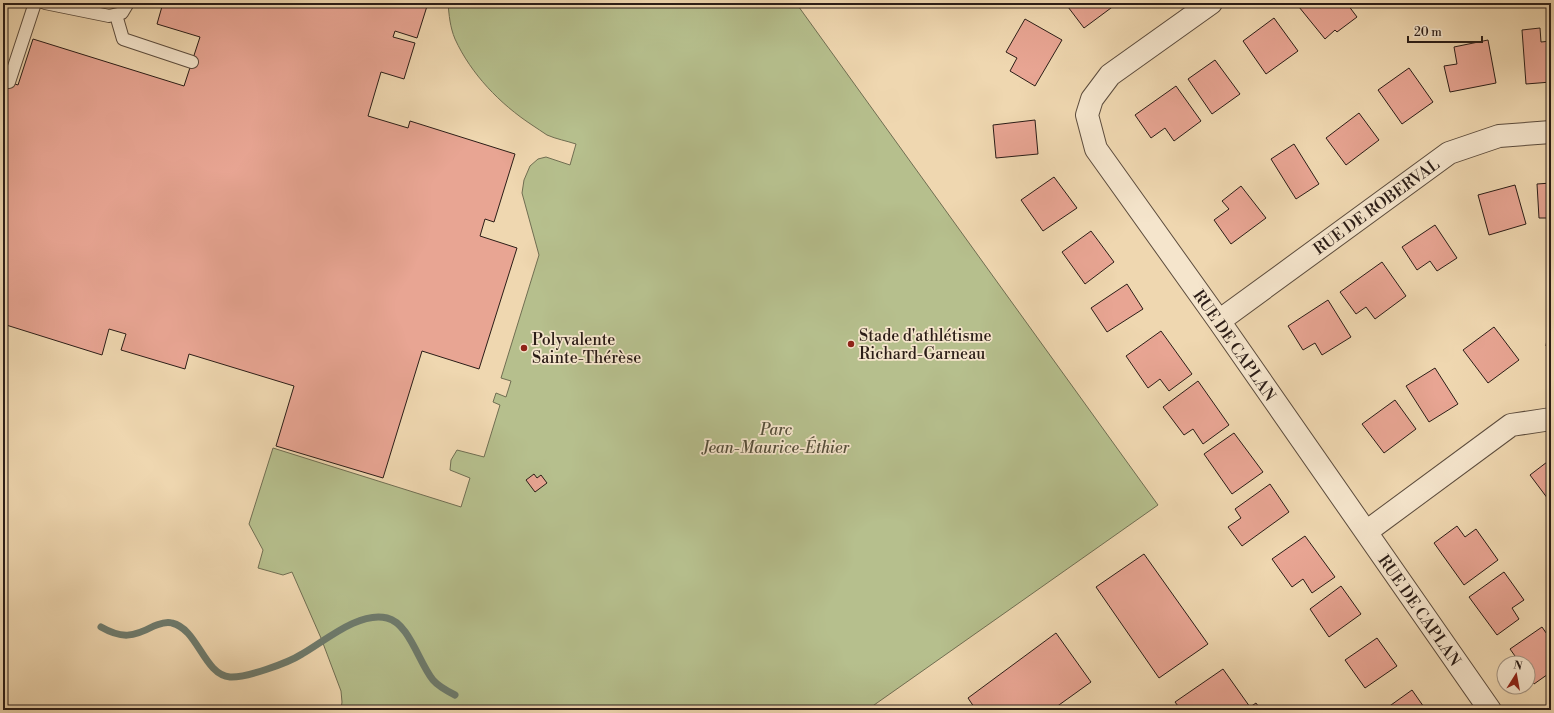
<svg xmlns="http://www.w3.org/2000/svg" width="1554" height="713" font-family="'Libre Bodoni',serif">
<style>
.green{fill:#b6bf8d;stroke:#706e52}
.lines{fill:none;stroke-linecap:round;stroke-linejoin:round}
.stream{stroke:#6e7b6d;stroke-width:7}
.building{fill:#e8a593;stroke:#2b1d17}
.lane-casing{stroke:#5c4c3d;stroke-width:14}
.street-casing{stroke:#5c4c3d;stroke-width:24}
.lane{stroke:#f5e5cc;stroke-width:12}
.street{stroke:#f5e5cc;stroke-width:22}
.poi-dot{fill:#8f2418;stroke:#f5e5cc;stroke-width:1.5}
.labels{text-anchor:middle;stroke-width:3.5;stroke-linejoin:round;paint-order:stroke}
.street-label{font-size:16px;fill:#2b1d17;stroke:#f5e5cc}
.poi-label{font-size:16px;fill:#2b1d17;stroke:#f5e5cc;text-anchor:start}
.park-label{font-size:16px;font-style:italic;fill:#554e3a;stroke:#f5e5cc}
</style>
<rect width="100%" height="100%" fill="#efd7b0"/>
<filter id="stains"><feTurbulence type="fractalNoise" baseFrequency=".005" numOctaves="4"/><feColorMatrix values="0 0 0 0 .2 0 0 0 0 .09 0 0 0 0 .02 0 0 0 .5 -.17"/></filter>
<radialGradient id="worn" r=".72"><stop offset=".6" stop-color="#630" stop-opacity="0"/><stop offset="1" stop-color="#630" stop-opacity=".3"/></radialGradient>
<path class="green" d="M448,3H796L1158,505L867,710H341L342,702L341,691L321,638L292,572L283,575L258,568L263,550L249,524L273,448L461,507L470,478L450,470L451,460L457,450L484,457L500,405L493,402L496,393L506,397L511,381L501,378L539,255L522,193L524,180L530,166L538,159L546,157L570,165L576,144C567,141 556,139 547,135C542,132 537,128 532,125C500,104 471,74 455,39C450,27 449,15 448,3Z"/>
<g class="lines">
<path class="stream" d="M101,627C122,639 133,637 154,626C160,624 165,621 172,623C198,629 204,675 230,677C246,678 288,663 302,654C325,641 359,611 387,618C409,623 419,663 433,680C439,687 447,691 455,695"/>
</g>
<path class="building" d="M163,3H428L417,38L395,31L393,37L415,43L404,79L381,72L368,116L408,128L410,121L515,154L494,222L485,219L480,236L517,248L479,369L422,351L383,478L276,446L294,386L189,354L185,369L121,350L126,334L109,329L102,355L3,324V80L18,85L33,39L184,86L200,37L157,24Z
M1065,3H1114L1115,5L1084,28Z
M1304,3H1350L1348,5L1357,17L1337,32L1335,30L1325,39L1299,7Z
M1274,18L1298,51L1266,74L1243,41Z
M1025,19L1062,40L1035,86L1010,71L1017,58L1006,52Z
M1540,28L1541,42L1551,41V82L1526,84L1522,30Z
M1488,40L1496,83L1450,92L1444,66L1457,64L1454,47Z
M1215,60L1240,94L1212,114L1188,79Z
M1409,68L1433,102L1402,124L1378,90Z
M1176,86L1201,121L1174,141L1165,128L1151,138L1135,115Z
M1359,113L1379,140L1346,165L1326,138Z
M1035,120L1038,154L996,158L993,125Z
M1294,144L1319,184L1296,199L1271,159Z
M1054,177L1077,208L1043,231L1021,200Z
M1551,183V218H1539L1537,184Z
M1515,185L1526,224L1489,235L1478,195Z
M1241,186L1266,218L1231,244L1214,220L1229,209L1222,201Z
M1435,225L1457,258L1437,271L1430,261L1417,270L1402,247Z
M1091,231L1114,262L1085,284L1062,252Z
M1382,262L1406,296L1375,319L1366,307L1356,314L1340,292Z
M1127,284L1143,309L1107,332L1091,308Z
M1328,300L1351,337L1322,355L1315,343L1303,350L1288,326Z
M1551,310V347L1546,346Z
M1494,327L1519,360L1488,383L1463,350Z
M1161,331L1192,374L1169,391L1160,379L1148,388L1126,356Z
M1435,368L1458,404L1429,422L1406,386Z
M1198,381L1229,425L1203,444L1193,429L1184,435L1163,407Z
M1395,400L1416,429L1384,453L1362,424Z
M1234,433L1263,472L1232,494L1204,454Z
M1551,459V503L1530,475Z
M534,474L537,478L541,475L547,483L535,492L526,480Z
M1270,484L1289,512L1242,546L1228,527L1241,518L1235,509Z
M1457,526L1465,537L1476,529L1498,560L1464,585L1434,543Z
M1305,536L1335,577L1312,593L1303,579L1292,587L1272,559Z
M1144,554L1208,644L1159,678L1096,587Z
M1504,572L1524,600L1512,608L1519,619L1497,635L1469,597Z
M1341,586L1361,614L1329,637L1310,609Z
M1542,627L1551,640V672L1534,684L1528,675V663H1520L1510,649Z
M1056,633L1091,682L1052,710H976L968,698Z
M1377,638L1397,666L1365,688L1345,660Z
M1223,669L1250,707L1256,703L1261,710H1181L1175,702Z
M1412,690L1426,710H1384Z"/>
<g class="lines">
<defs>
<path id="lane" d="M45,3L109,16L122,13L128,3
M116,15L123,39L192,62
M9,82L35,3"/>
<path id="street" d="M1211,3L1110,75L1092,99L1087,115L1096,149L1219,321L1490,710
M1219,321L1449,153L1499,136L1551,132
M1366,532L1511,425L1551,419"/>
</defs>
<use href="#lane" class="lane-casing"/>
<use href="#street" class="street-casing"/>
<use href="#lane" class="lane"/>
<use href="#street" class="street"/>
</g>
<g class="poi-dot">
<circle cx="851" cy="344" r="4"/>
<circle cx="524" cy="348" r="4"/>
</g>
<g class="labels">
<g class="street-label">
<text transform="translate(1376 206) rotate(-36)" y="6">RUE DE ROBERVAL</text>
<text transform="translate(1235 345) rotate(55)" y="6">RUE DE CAPLAN</text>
<text transform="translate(1420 610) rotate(55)" y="6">RUE DE CAPLAN</text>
</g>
<g class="poi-label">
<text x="859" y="341">Stade d'athlétisme<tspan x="859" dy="18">Richard-Garneau</tspan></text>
<text x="532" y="345">Polyvalente<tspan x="532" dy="18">Sainte-Thérèse</tspan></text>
</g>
<g class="park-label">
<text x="776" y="435">Parc<tspan x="776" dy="18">Jean-Maurice-Éthier</tspan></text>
</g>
</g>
<rect width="1554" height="713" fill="none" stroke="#efd7b0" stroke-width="16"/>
<rect x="4" y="4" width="1546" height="705" fill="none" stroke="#2b1d17" stroke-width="2"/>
<rect x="8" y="8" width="1538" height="697" fill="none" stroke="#2b1d17"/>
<g transform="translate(1516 675) rotate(11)"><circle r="19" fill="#f5e5cc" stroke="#a49584"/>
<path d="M0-3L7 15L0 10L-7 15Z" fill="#8f2418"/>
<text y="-6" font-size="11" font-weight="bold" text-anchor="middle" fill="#2b1d17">N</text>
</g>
<path d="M1408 36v6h74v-6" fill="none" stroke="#2b1d17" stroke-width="2"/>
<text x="1414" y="36" font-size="12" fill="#2b1d17" stroke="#f5e5cc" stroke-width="3" paint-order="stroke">20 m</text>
<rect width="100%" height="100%" filter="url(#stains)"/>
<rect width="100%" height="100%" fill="url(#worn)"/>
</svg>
